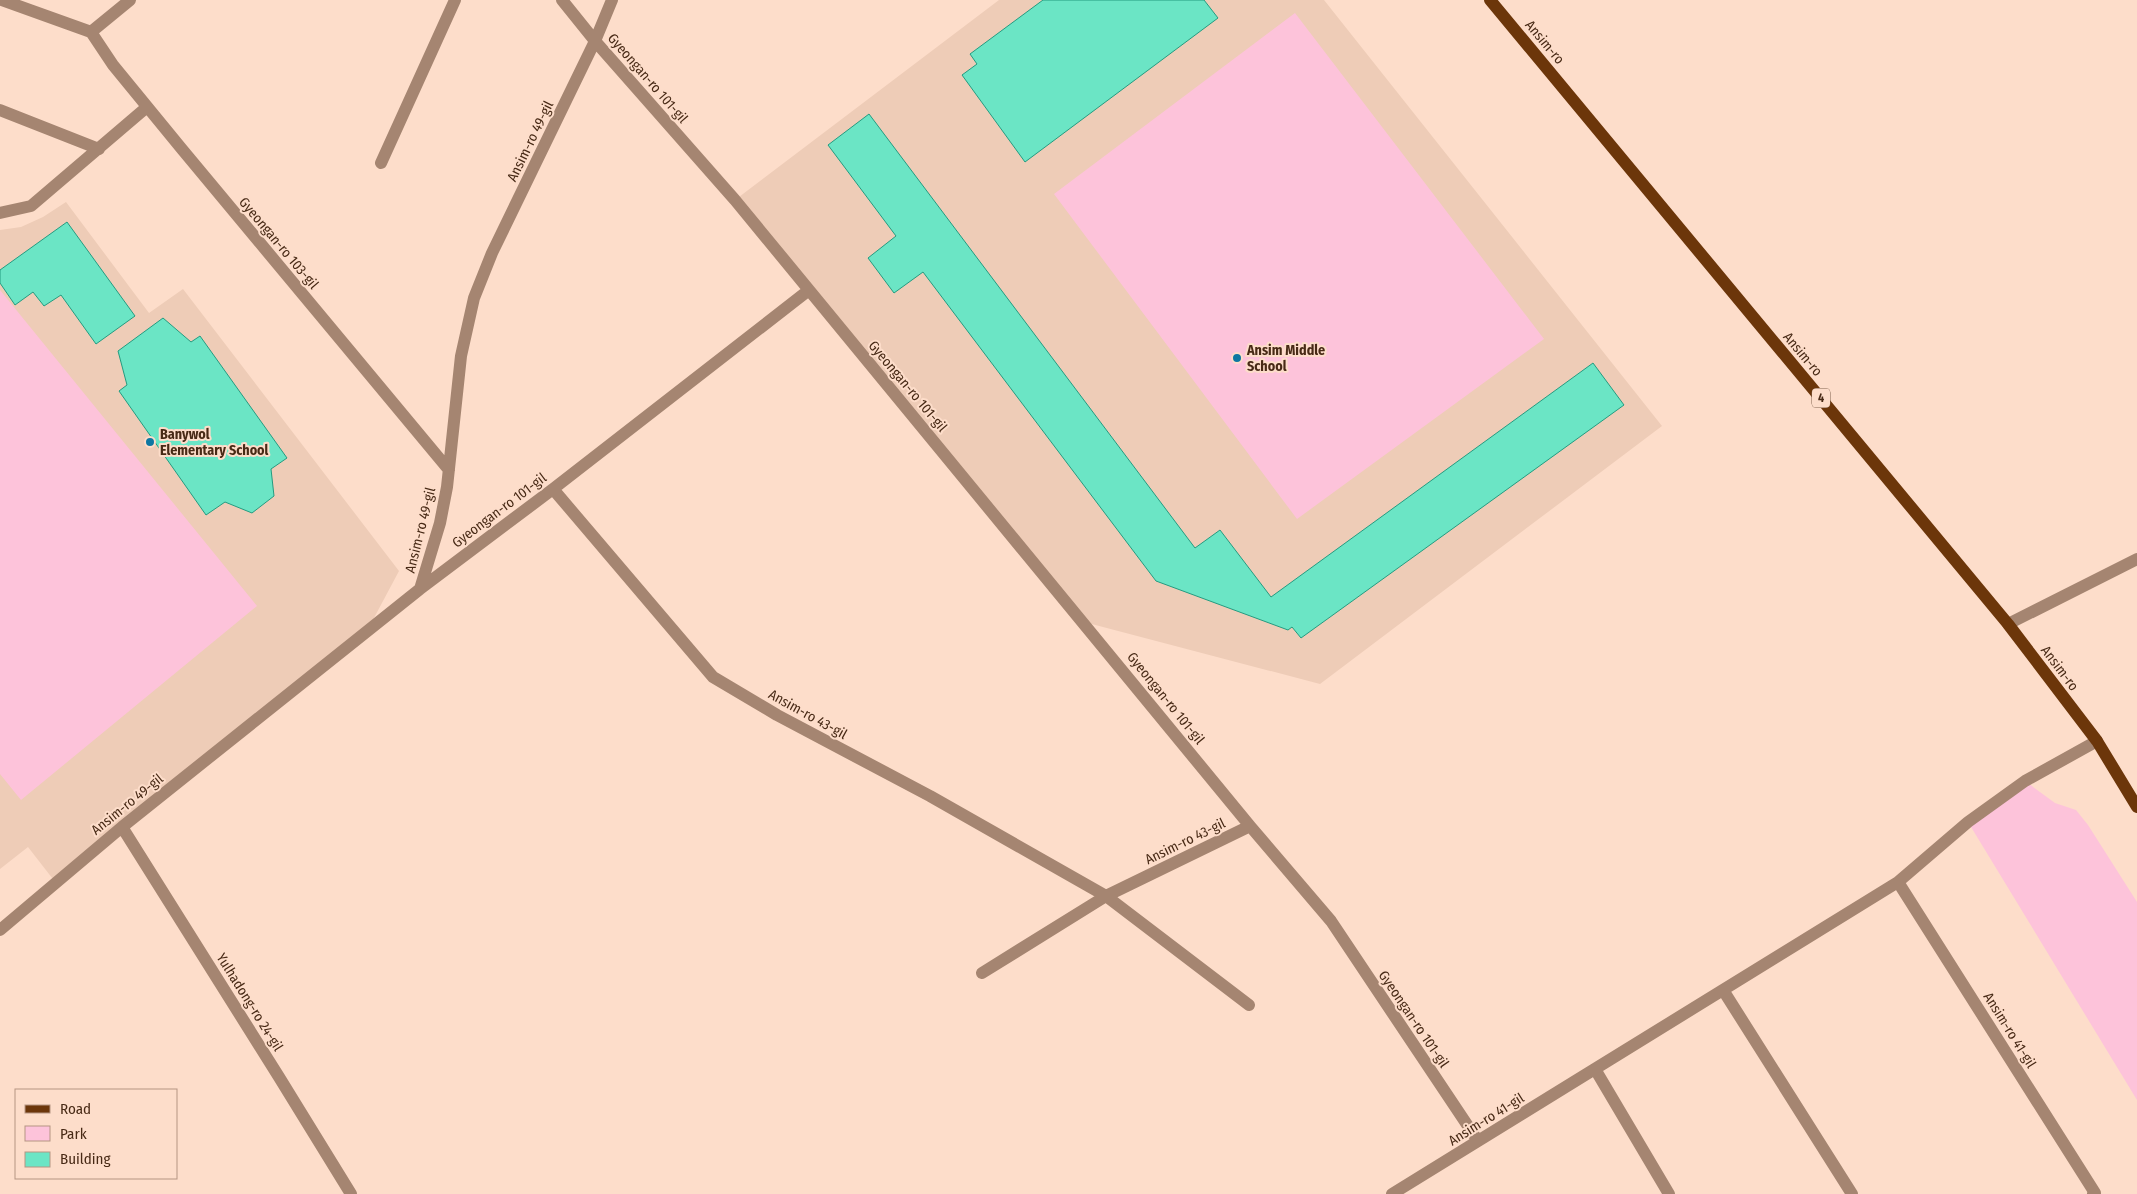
<svg xmlns="http://www.w3.org/2000/svg" width="2137" height="1194" font-family="'Fira Sans Condensed',sans-serif">
<style>
.built{fill:#eeccb7}
.green{fill:#fdc3da}
.building{fill:#6be5c5;stroke:#249b80}
.lines{fill:none;stroke-linecap:round;stroke-linejoin:round}
.minor{stroke:#a58571;stroke-width:12}
.major{stroke:#6c360a;stroke-width:12}
.poi-dot{fill:#0e77a2;stroke:#fdddca;stroke-width:2}
.labels{text-anchor:middle;stroke-width:4;stroke-linejoin:round;paint-order:stroke}
.shield{fill:#fdddca;stroke:#7e604c;stroke-width:1}
.shield-label{font-size:12px;font-weight:bold;fill:#482a16}
.street-label{font-size:14px;fill:#482a16;stroke:#fdddca}
.poi-label{font-size:14px;font-weight:bold;fill:#482a16;stroke:#fdddca;text-anchor:start}
</style>
<rect width="100%" height="100%" fill="#fdddca"/>
<path class="built" d="M999,0H1324L1662,426L1320,684L1084,622L735,200Z
M66,202L149,313L183,289L399,571L367,631L56,883L28,847L0,869V230L21,227L43,217Z"/>
<path class="green" d="M1295,13L1544,339L1297,519L1054,194Z
M0,290L257,606L21,800L0,774Z
M2025,781L2055,803L2076,810L2088,825L2137,902V1100L1968,822Z"/>
<path class="building" d="M1043,0H1204L1218,18L1025,162L962,75L977,64L970,54Z
M869,114L1195,548L1220,530L1271,597L1593,363L1624,405L1301,638L1292,627L1288,630L1156,581L923,272L894,293L868,258L896,236L828,145Z
M67,222L135,316L96,344L61,295L44,306L33,292L15,305L0,283V270Z
M163,318L191,342L200,336L287,458L271,469L274,496L252,513L225,502L206,515L119,391L127,385L118,351Z"/>
<g class="lines">
<path class="minor" d="M2,0L91,32
M562,0L595,41L735,200L1250,826L1331,921L1478,1141
M91,32L113,65L181,148L449,470
M91,32L130,0
M0,110L99,149
M381,163L455,0
M0,213L31,206L147,107
M553,489L713,677L777,715L930,796L1106,896L1249,1005
M420,589L440,523L447,487L461,356L474,298L492,253L595,41L612,0
M2008,624L2137,559
M122,827L279,1077L351,1194
M1898,882L2095,1193L2093,1194
M0,930L122,827L420,589L553,489L809,290
M982,973L1106,896L1250,826
M1723,990L1852,1194
M1595,1069L1669,1194
M1392,1194L1898,882L1968,822L2025,781L2097,741"/>
<path class="major" d="M1490,0L2008,624L2097,741L2137,807"/>
</g>
<g class="poi-dot">
<circle cx="1237" cy="358" r="5"/>
<circle cx="150" cy="442" r="5"/>
</g>
<g class="labels">
<rect class="shield" x="1812" y="388.5" width="18" height="19" rx="4"/>
<g class="shield-label">
<text x="1821" y="402">4</text>
</g>
<g class="street-label">
<text transform="translate(1545 42) rotate(50)" y="5">Ansim-ro</text>
<text transform="translate(648 78) rotate(49)" y="5">Gyeongan-ro 101-gil</text>
<text transform="translate(530 141) rotate(-64)" y="5">Ansim-ro 49-gil</text>
<text transform="translate(279 243) rotate(50)" y="5">Gyeongan-ro 103-gil</text>
<text transform="translate(1803 354) rotate(50)" y="5">Ansim-ro</text>
<text transform="translate(908 386) rotate(50)" y="5">Gyeongan-ro 101-gil</text>
<text transform="translate(499 510) rotate(-37)" y="5">Gyeongan-ro 101-gil</text>
<text transform="translate(420 530) rotate(-76)" y="5">Ansim-ro 49-gil</text>
<text transform="translate(2060 668) rotate(53)" y="5">Ansim-ro</text>
<text transform="translate(1166 698) rotate(51)" y="5">Gyeongan-ro 101-gil</text>
<text transform="translate(808 714) rotate(29)" y="5">Ansim-ro 43-gil</text>
<text transform="translate(127 804) rotate(-39)" y="5">Ansim-ro 49-gil</text>
<text transform="translate(1185 841) rotate(-26)" y="5">Ansim-ro 43-gil</text>
<text transform="translate(250 1002) rotate(58)" y="5">Yulhadong-ro 24-gil</text>
<text transform="translate(1414 1019) rotate(56)" y="5">Gyeongan-ro 101-gil</text>
<text transform="translate(2010 1030) rotate(58)" y="5">Ansim-ro 41-gil</text>
<text transform="translate(1486 1119) rotate(-32)" y="5">Ansim-ro 41-gil</text>
</g>
<g class="poi-label">
<text x="1247" y="355">Ansim Middle<tspan x="1247" dy="16">School</tspan></text>
<text x="160" y="439">Banywol<tspan x="160" dy="16">Elementary School</tspan></text>
</g>
</g>
<rect x="15" y="1089" width="162" height="90" fill="#fdddca" stroke="#b59582"/>
<rect x="25" y="1105" width="25" height="8" fill="#6c360a" stroke="#b59582"/>
<text x="60" y="1114" font-size="15" fill="#482a16">Road</text>
<rect x="25" y="1126" width="25" height="15" fill="#fdc3da" stroke="#b59582"/>
<text x="60" y="1139" font-size="15" fill="#482a16">Park</text>
<rect x="25" y="1152" width="25" height="15" fill="#6be5c5" stroke="#b59582"/>
<text x="60" y="1164" font-size="15" fill="#482a16">Building</text>
</svg>
